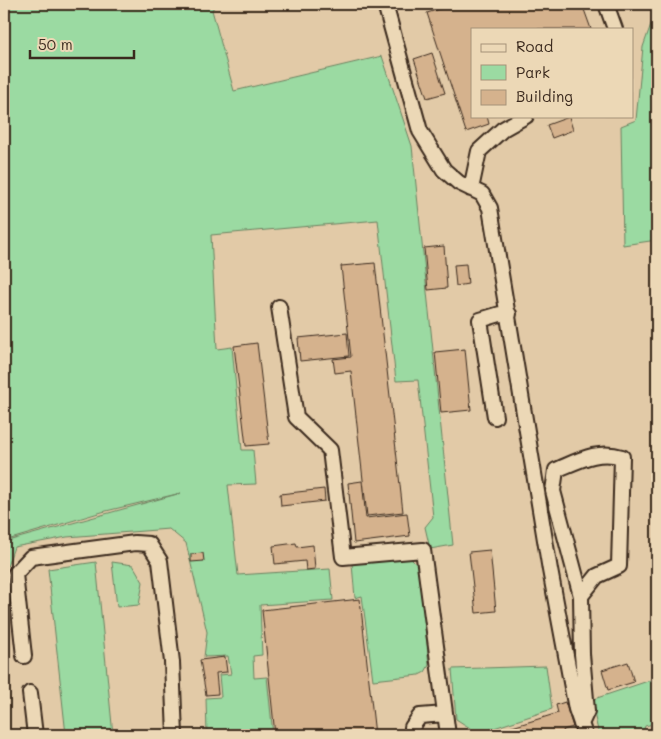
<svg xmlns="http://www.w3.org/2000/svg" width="661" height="739" font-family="Mali,sans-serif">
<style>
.built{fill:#e2caa7;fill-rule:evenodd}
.green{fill:#9bdaa2;stroke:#6b8260}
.building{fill:#d5b28d;stroke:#3b2a1e}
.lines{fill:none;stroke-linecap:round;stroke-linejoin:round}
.minor-casing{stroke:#3b2a1e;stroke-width:18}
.minor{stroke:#ecd8b6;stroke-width:14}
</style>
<rect width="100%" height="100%" fill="#ecd8b6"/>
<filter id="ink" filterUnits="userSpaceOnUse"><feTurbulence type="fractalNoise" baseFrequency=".02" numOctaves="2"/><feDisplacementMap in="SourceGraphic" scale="10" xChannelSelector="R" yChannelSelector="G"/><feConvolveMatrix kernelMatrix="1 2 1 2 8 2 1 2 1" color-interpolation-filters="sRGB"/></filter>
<g filter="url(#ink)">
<path class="built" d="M210,4H657V735H4V297L193,201L382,56L234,91ZM472,29H632V116H472Z"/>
<path class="green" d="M4,4H216L212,10L234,91L382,56L412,146L453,545L430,549L425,527L433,517L418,380L396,381L378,220L211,235L217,349L232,347L242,450H253L256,484L228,485L238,575L330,569L333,600L260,605L262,655L253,656L254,678L267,677L273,735H207L206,698L221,697L219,675L231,674L228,656L204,657L207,632L186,543L169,529L67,537L14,547L4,575V542L181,493L102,512L4,541Z
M657,7V240L623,245L621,126L636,120L643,47Z
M403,558L411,559L419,567L429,665L425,672L419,675L373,680L362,596L355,598L352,564Z
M96,562L113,735H66L48,569Z
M112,562L133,565L143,582L139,605L117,607Z
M546,666L552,709L482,732V735H471L470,728L456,719L452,669Z
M657,678V723L645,726L642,735H599L591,700Z"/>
<path class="building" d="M456,4H582L591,29H472V116H487L489,124L466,132L427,13Z
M432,53L445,93L427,98L414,59Z
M569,117L573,130L552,138L547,125Z
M444,246L447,288L428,290L424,248Z
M375,263L403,512L367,516L351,371L335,373L333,359L351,357L341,266Z
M466,264L468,284L456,286L454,265Z
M347,333L349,356L300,361L298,338Z
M257,343L269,444L246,446L234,346Z
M465,349L471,410L441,413L435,352Z
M362,481L366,518L407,513L410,536L354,543L348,483Z
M324,489L325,501L281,506L280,494Z
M296,543L297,547L313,545L315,569L306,570L305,561L275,564L273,546Z
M490,550L496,611L476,613L469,552Z
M203,553L204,561L191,562V554Z
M360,599L375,735H275L262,610Z
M225,657L227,672L216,673L218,694L206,695L200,660Z
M628,662L634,682L608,690L602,670Z
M565,702L573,727L563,730L565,735H486L558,713L556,705Z"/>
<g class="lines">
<defs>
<path id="minor" d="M385,4L420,131L444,170L459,183L482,194L490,208L550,570L576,709L585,735
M606,4L615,29
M471,189L479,151L503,129L526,116
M279,307L296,417L330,450L343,557L423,550L448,735
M495,417L480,320L500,314H509
M581,596L553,491L556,470C578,461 598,449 622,457L619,566L597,576L581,596L582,654L587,711L581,724
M24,656L15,574L31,557L135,543L149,544L160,561L172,662L175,735
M30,693L35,735
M413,735L412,727L420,716L445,714"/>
</defs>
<use href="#minor" class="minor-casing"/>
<use href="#minor" class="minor"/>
</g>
</g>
<rect width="661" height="739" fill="none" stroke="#ecd8b6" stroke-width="20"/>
<rect x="10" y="10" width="641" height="719" fill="none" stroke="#3b2a1e" stroke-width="2" filter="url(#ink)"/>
<rect x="471" y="28" width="162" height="90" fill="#ecd8b6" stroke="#a59279"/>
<rect x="481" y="44" width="25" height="8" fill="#ecd8b6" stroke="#a59279"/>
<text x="516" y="52" font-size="15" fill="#3b2a1e">Road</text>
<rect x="481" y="65" width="25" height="15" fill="#9bdaa2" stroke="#a59279"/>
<text x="516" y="78" font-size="15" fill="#3b2a1e">Park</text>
<rect x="481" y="90" width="25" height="15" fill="#d5b28d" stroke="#a59279"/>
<text x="516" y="102" font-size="15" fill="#3b2a1e">Building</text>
<path d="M30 50v8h104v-8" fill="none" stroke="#3b2a1e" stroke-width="2.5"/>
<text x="38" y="50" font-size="15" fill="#3b2a1e" stroke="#ecd8b6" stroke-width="4" paint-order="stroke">50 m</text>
</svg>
